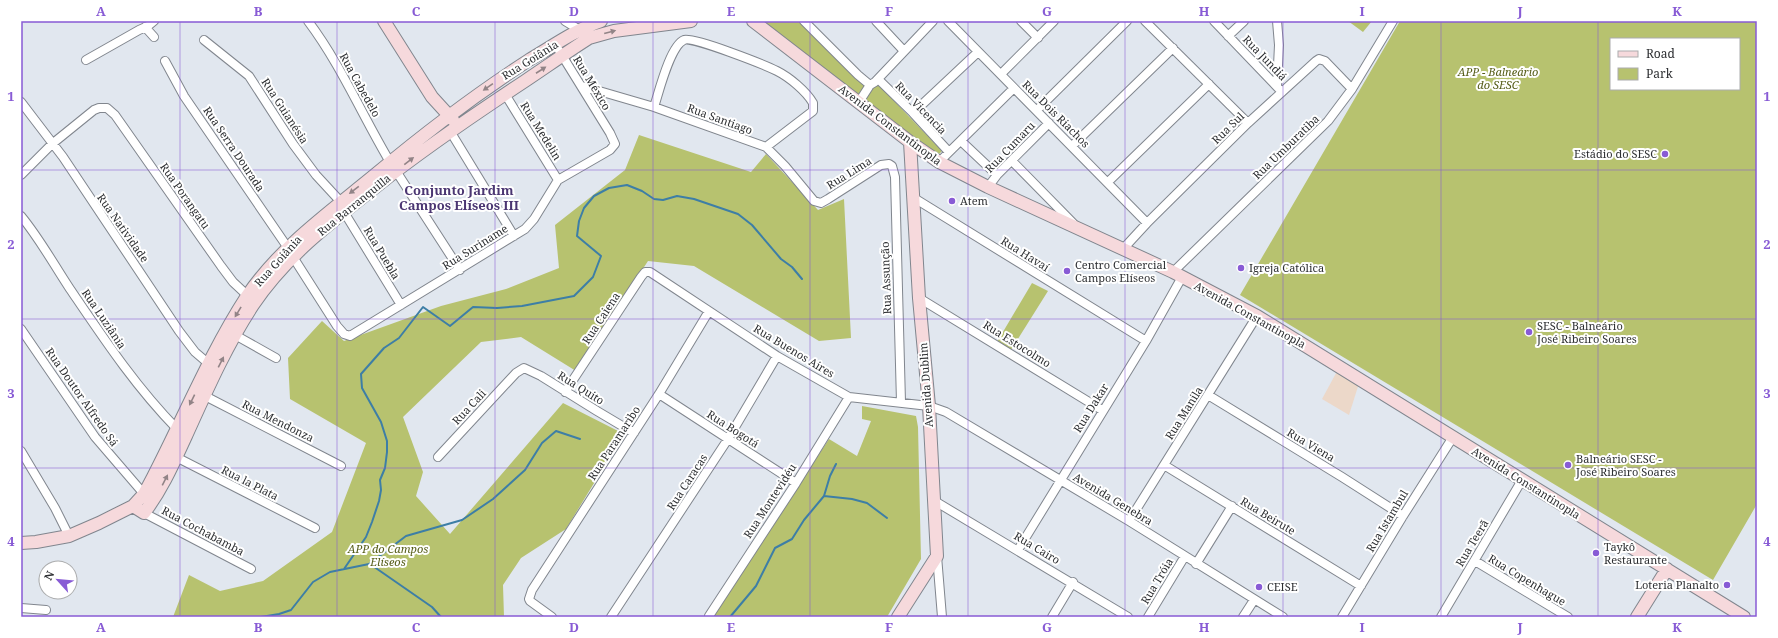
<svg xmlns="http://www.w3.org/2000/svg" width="1778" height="638" font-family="'Noto Serif',serif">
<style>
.commercial{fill:#ecd8c9}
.green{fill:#b7c26f;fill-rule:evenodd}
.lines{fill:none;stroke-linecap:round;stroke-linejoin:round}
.stream{stroke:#3d7ea6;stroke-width:2}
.street-casing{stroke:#81868e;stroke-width:10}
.secondary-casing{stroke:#81868e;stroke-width:14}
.street{stroke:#fff;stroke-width:8}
.secondary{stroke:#f6d9dc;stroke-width:12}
.oneway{fill:#928487}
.grid{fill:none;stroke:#885bd5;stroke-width:1;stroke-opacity:0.55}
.poi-dot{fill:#885bd5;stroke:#fff;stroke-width:1.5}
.labels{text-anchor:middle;stroke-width:4;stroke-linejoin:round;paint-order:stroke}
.street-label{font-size:11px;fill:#2d2f32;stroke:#fff}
.park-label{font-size:11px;font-style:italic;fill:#555c17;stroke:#fff}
.poi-label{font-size:11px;fill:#2d2f32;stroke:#fff;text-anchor:start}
.quarter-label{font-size:13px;font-weight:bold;fill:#4b3672;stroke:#fff}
.neatline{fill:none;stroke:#885bd5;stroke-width:1.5}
.grid-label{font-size:13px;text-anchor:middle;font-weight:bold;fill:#885bd5}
</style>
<rect width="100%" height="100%" fill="#e1e7ef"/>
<path class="commercial" d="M1341,364L1361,377L1349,415L1322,399Z"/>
<path class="green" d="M759,21H799L867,87L874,80L942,151L937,156L861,96L859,98Z
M1348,21H1372L1363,32Z
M1400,21H1757V504L1713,580L1240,295ZM1611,39H1739V89H1611Z
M639,135L751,172L766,154L818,210L844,199L851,338L819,341L694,266L648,261L576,371L521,337L481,342L403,417L423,472L416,496L450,534L563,403L624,434L566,529L521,558L503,585L504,617H173L189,575L220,591L263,581L332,532L366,443L290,399L288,358L322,321L344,341L441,306L506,289L559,268L555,225L625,170Z
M1032,283L1048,291L1011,350L997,342Z
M862,406L916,416L918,427L921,559L887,617H712L829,439L857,456L871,421L862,419Z"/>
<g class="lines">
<path class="stream" d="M824,496L852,499L867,503L887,518
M370,564L432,607L441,617
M344,569L366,537L372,522L379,501L381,490L380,480L385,468L387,452V441L381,422L362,388L361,374L384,348L399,338L423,307L450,326L473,307L497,308L522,306L574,296L593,277L601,256L577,236L579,221L584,208L594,196L609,188L627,185L642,191L654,199L663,200L677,196L694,199L738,214L752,225L781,259L792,267L802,279
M261,617L279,614L291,610L313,582L330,572L369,564L406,536L462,520L493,499L525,470L542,443L556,431L580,439
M730,617L756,586L775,548L792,539L804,520L824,496L830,476L836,464"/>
<defs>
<path id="street" d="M308,21C341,65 362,115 390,162
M565,21L583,32
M804,21L858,75L870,85L875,82L933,21
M876,21L904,51
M948,21L1147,223
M1021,21L1038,38
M1145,21L1248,123
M1214,21L1282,92
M145,27L154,37
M1228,36L1244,21
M204,40L249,76L293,144L316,175L340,201
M86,60L139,30L148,26L154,21
M165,61L184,96L288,248
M1001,74L1054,21
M878,79L913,113L949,152
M582,86L654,107L766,147L785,166L814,201L821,203L828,199L881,165L889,164L892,166L895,177L901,402
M1277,86L1279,45L1277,21
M505,94L558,180
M21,102L63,157L179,331L195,352L209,364
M859,102L870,85
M654,107C659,92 670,46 684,40C692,36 765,65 777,71C789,77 806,91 813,103V111L766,147
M1037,110L1127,21
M913,113L978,52
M450,131L514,236
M961,141L997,175
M1072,146L1173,48
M1012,161L1073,223
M939,162L1014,88
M396,171L460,270
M21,175L52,144L94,110L99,108H107L115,115L221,266L233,282L248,296
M1108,182L1209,84
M988,187L997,175L1049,123
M914,198L1146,341
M344,212L401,305
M21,216C40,239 54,265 70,289C104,339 135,386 177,429
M1123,249L1147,223L1248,123L1316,61L1319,59L1325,61L1352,89
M293,257L337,326L344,334L350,336L525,229L534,219L558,180L610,150L615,144L610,133L555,44
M1173,272L1328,121L1352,89L1393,21
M919,298L1102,410
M21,329L95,437L144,494
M235,335L276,358
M565,392L641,277L645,272H650L777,356L849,397L929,406L946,412L1129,521L1283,617
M659,394L796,483
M1208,395L1342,477L1403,516
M205,396L341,466
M21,451L55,508L69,536
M176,457L315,528
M438,457L516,373L524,368L541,376L597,411L634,433
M1164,465L1361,586
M933,500L1128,617
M144,513L251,569
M1129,521L1257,316
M1018,550L1146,341L1182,277
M937,556L942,617
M1475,561L1568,617
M1196,564L1232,506
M21,608L46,610
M709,616L796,483L849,397
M552,617L530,601L529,599L532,590L659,394L709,311
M611,617L728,439L777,356
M1052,617L1073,582
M1148,617L1185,556
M1243,617L1254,600
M1342,617L1403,516L1453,437
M1441,617L1522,480"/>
<path id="secondary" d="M384,21L432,97L453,120
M753,21L910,142L939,162L988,187L1173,272L1257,316L1744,617
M133,506L144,513C162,490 174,462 186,436C206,392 226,346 253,305C285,257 332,221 378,185C425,148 475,114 525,81C546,67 567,52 589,38L614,31L691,21
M21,543L36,542L69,536L99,523L133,506L144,494L153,477C184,417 210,353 247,296C281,246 330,212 376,174C425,133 475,95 529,60C553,46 575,30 601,21
M898,617L937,556L929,406L919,298L910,142
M1637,617L1667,569"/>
</defs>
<use href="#street" class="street-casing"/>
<use href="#secondary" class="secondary-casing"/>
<use href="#street" class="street"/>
<use href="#secondary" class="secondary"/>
</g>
<defs><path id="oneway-solid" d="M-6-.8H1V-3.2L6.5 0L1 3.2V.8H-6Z"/></defs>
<g class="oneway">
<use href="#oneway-solid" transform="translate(610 32) rotate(-15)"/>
<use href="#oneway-solid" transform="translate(541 70) rotate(-33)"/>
<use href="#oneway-solid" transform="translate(488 87) rotate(145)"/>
<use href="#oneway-solid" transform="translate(409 161) rotate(-38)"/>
<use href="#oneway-solid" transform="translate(354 190) rotate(143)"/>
<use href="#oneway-solid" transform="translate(238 312) rotate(121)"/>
<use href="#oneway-solid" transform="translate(221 362) rotate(-63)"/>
<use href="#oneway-solid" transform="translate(192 400) rotate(116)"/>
<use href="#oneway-solid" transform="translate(165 480) rotate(-63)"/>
</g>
<path class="grid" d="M180,21V617M337,21V617M495,21V617M653,21V617M810,21V617M968,21V617M1125,21V617M1283,21V617M1441,21V617M1598,21V617M21,170H1757M21,319H1757M21,468H1757"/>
<g class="poi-dot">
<circle cx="1665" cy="154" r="4"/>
<circle cx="952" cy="201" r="4"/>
<circle cx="1241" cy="268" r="4"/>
<circle cx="1067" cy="271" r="4"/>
<circle cx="1529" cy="332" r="4"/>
<circle cx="1568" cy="465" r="4"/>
<circle cx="1596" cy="553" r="4"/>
<circle cx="1727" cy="585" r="4"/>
<circle cx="1259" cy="587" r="4"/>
</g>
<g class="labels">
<g class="street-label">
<text transform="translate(1265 58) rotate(46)" y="4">Rua Jundiá</text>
<text transform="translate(530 60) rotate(-32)" y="4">Rua Goiânia</text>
<text transform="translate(592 83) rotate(59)" y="4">Rua México</text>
<text transform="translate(360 85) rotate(61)" y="4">Rua Cabedelo</text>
<text transform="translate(921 108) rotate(46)" y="4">Rua Vicencia</text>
<text transform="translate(285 111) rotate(57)" y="4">Rua Guianésia</text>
<text transform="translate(1056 114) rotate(45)" y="4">Rua Dois Riachos</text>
<text transform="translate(720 119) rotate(20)" y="4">Rua Santiago</text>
<text transform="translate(890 125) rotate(37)" y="4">Avenida Constantinopla</text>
<text transform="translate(1228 128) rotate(-44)" y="4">Rua Sul</text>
<text transform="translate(541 131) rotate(58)" y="4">Rua Medelin</text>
<text transform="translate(1010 147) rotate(-46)" y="4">Rua Cumaru</text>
<text transform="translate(1286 147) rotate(-44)" y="4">Rua Umburatiba</text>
<text transform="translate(234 149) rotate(56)" y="4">Rua Serra Dourada</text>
<text transform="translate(849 173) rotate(-32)" y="4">Rua Lima</text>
<text transform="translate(185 196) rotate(55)" y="4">Rua Porangatu</text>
<text transform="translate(354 205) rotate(-39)" y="4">Rua Barranquilla</text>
<text transform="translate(123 228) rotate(55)" y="4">Rua Natividade</text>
<text transform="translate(475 247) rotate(-32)" y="4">Rua Suriname</text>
<text transform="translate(382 253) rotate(59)" y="4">Rua Puebla</text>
<text transform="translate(1025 254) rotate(32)" y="4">Rua Havaí</text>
<text transform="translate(278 261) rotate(-48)" y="4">Rua Goiânia</text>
<text transform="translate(886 278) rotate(-92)" y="4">Rua Assunção</text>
<text transform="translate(1250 315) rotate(29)" y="4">Avenida Constantinopla</text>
<text transform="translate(601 318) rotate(-57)" y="4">Rua Caiena</text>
<text transform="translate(104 319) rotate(56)" y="4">Rua Luziânia</text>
<text transform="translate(1017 344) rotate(32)" y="4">Rua Estocolmo</text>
<text transform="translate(794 351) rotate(31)" y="4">Rua Buenos Aires</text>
<text transform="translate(926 385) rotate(-94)" y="4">Avenida Dublim</text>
<text transform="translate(581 388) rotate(32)" y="4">Rua Quito</text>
<text transform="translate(82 397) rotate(55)" y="4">Rua Doutor Alfredo Sá</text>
<text transform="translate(469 407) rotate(-47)" y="4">Rua Cali</text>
<text transform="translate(1091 408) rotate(-58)" y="4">Rua Dakar</text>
<text transform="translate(1184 413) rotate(-58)" y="4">Rua Manila</text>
<text transform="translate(278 421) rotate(27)" y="4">Rua Mendonza</text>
<text transform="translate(733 429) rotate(33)" y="4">Rua Bogotá</text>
<text transform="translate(614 443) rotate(-57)" y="4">Rua Paramaribo</text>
<text transform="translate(1311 445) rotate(31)" y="4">Rua Viena</text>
<text transform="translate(687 482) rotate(-57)" y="4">Rua Caracas</text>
<text transform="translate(250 483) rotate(27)" y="4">Rua la Plata</text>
<text transform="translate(1526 483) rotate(32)" y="4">Avenida Constantinopla</text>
<text transform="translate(1113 499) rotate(31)" y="4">Avenida Genebra</text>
<text transform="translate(770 501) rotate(-57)" y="4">Rua Montevidéu</text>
<text transform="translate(1268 516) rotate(31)" y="4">Rua Beirute</text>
<text transform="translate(1387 521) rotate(-59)" y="4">Rua Istambul</text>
<text transform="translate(203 531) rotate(28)" y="4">Rua Cochabamba</text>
<text transform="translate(1472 543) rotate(-59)" y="4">Rua Teerã</text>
<text transform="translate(1037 548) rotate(31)" y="4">Rua Cairo</text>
<text transform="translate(1527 580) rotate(31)" y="4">Rua Copenhague</text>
<text transform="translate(1157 581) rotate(-59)" y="4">Rua Tróia</text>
</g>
<g class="park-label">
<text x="1498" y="76">APP - Balneário<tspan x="1498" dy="13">do SESC</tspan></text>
<text x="388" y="553">APP do Campos<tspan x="388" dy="13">Elíseos</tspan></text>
</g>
<g class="poi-label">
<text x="1657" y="158" text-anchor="end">Estádio do SESC</text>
<text x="960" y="205">Atem</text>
<text x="1075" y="269">Centro Comercial<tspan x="1075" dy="13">Campos Elíseos</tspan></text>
<text x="1249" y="272">Igreja Católica</text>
<text x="1537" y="330">SESC - Balneário<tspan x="1537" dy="13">José Ribeiro Soares</tspan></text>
<text x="1576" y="463">Balneário SESC -<tspan x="1576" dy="13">José Ribeiro Soares</tspan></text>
<text x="1604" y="551">Taykô<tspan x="1604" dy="13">Restaurante</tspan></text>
<text x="1719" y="589" text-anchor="end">Loteria Planalto</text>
<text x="1267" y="591">CEISE</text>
</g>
<g class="quarter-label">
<text x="459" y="195">Conjunto Jardim<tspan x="459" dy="15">Campos Elíseos III</tspan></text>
</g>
</g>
<rect width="1778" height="638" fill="none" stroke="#ffffff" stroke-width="44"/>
<rect x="1610" y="38" width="130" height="52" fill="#ffffff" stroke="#abacad"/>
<rect x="1618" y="51" width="20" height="6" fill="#f6d9dc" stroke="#abacad"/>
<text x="1646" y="58" font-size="12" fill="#2d2f32">Road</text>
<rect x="1618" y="68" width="20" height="12" fill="#b7c26f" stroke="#abacad"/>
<text x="1646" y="78" font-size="12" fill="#2d2f32">Park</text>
<g transform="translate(58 580) rotate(297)"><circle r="19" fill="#ffffff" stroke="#abacad"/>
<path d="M0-3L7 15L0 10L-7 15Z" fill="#885bd5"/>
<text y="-6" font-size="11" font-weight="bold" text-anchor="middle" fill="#2d2f32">N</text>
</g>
<rect x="22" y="22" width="1734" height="594" class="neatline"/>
<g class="grid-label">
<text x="101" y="16">A</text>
<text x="258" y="16">B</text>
<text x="416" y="16">C</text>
<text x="574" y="16">D</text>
<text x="731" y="16">E</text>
<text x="889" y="16">F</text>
<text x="1047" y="16">G</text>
<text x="1204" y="16">H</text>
<text x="1362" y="16">I</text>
<text x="1520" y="16">J</text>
<text x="1677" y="16">K</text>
<text x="11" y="101">1</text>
<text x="1767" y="101">1</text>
<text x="11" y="249">2</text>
<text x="1767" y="249">2</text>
<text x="11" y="398">3</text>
<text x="1767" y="398">3</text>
<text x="11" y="546">4</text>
<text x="1767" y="546">4</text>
<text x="101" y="632">A</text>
<text x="258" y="632">B</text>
<text x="416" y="632">C</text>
<text x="574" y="632">D</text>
<text x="731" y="632">E</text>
<text x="889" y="632">F</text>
<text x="1047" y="632">G</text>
<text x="1204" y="632">H</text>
<text x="1362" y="632">I</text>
<text x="1520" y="632">J</text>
<text x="1677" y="632">K</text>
</g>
</svg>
